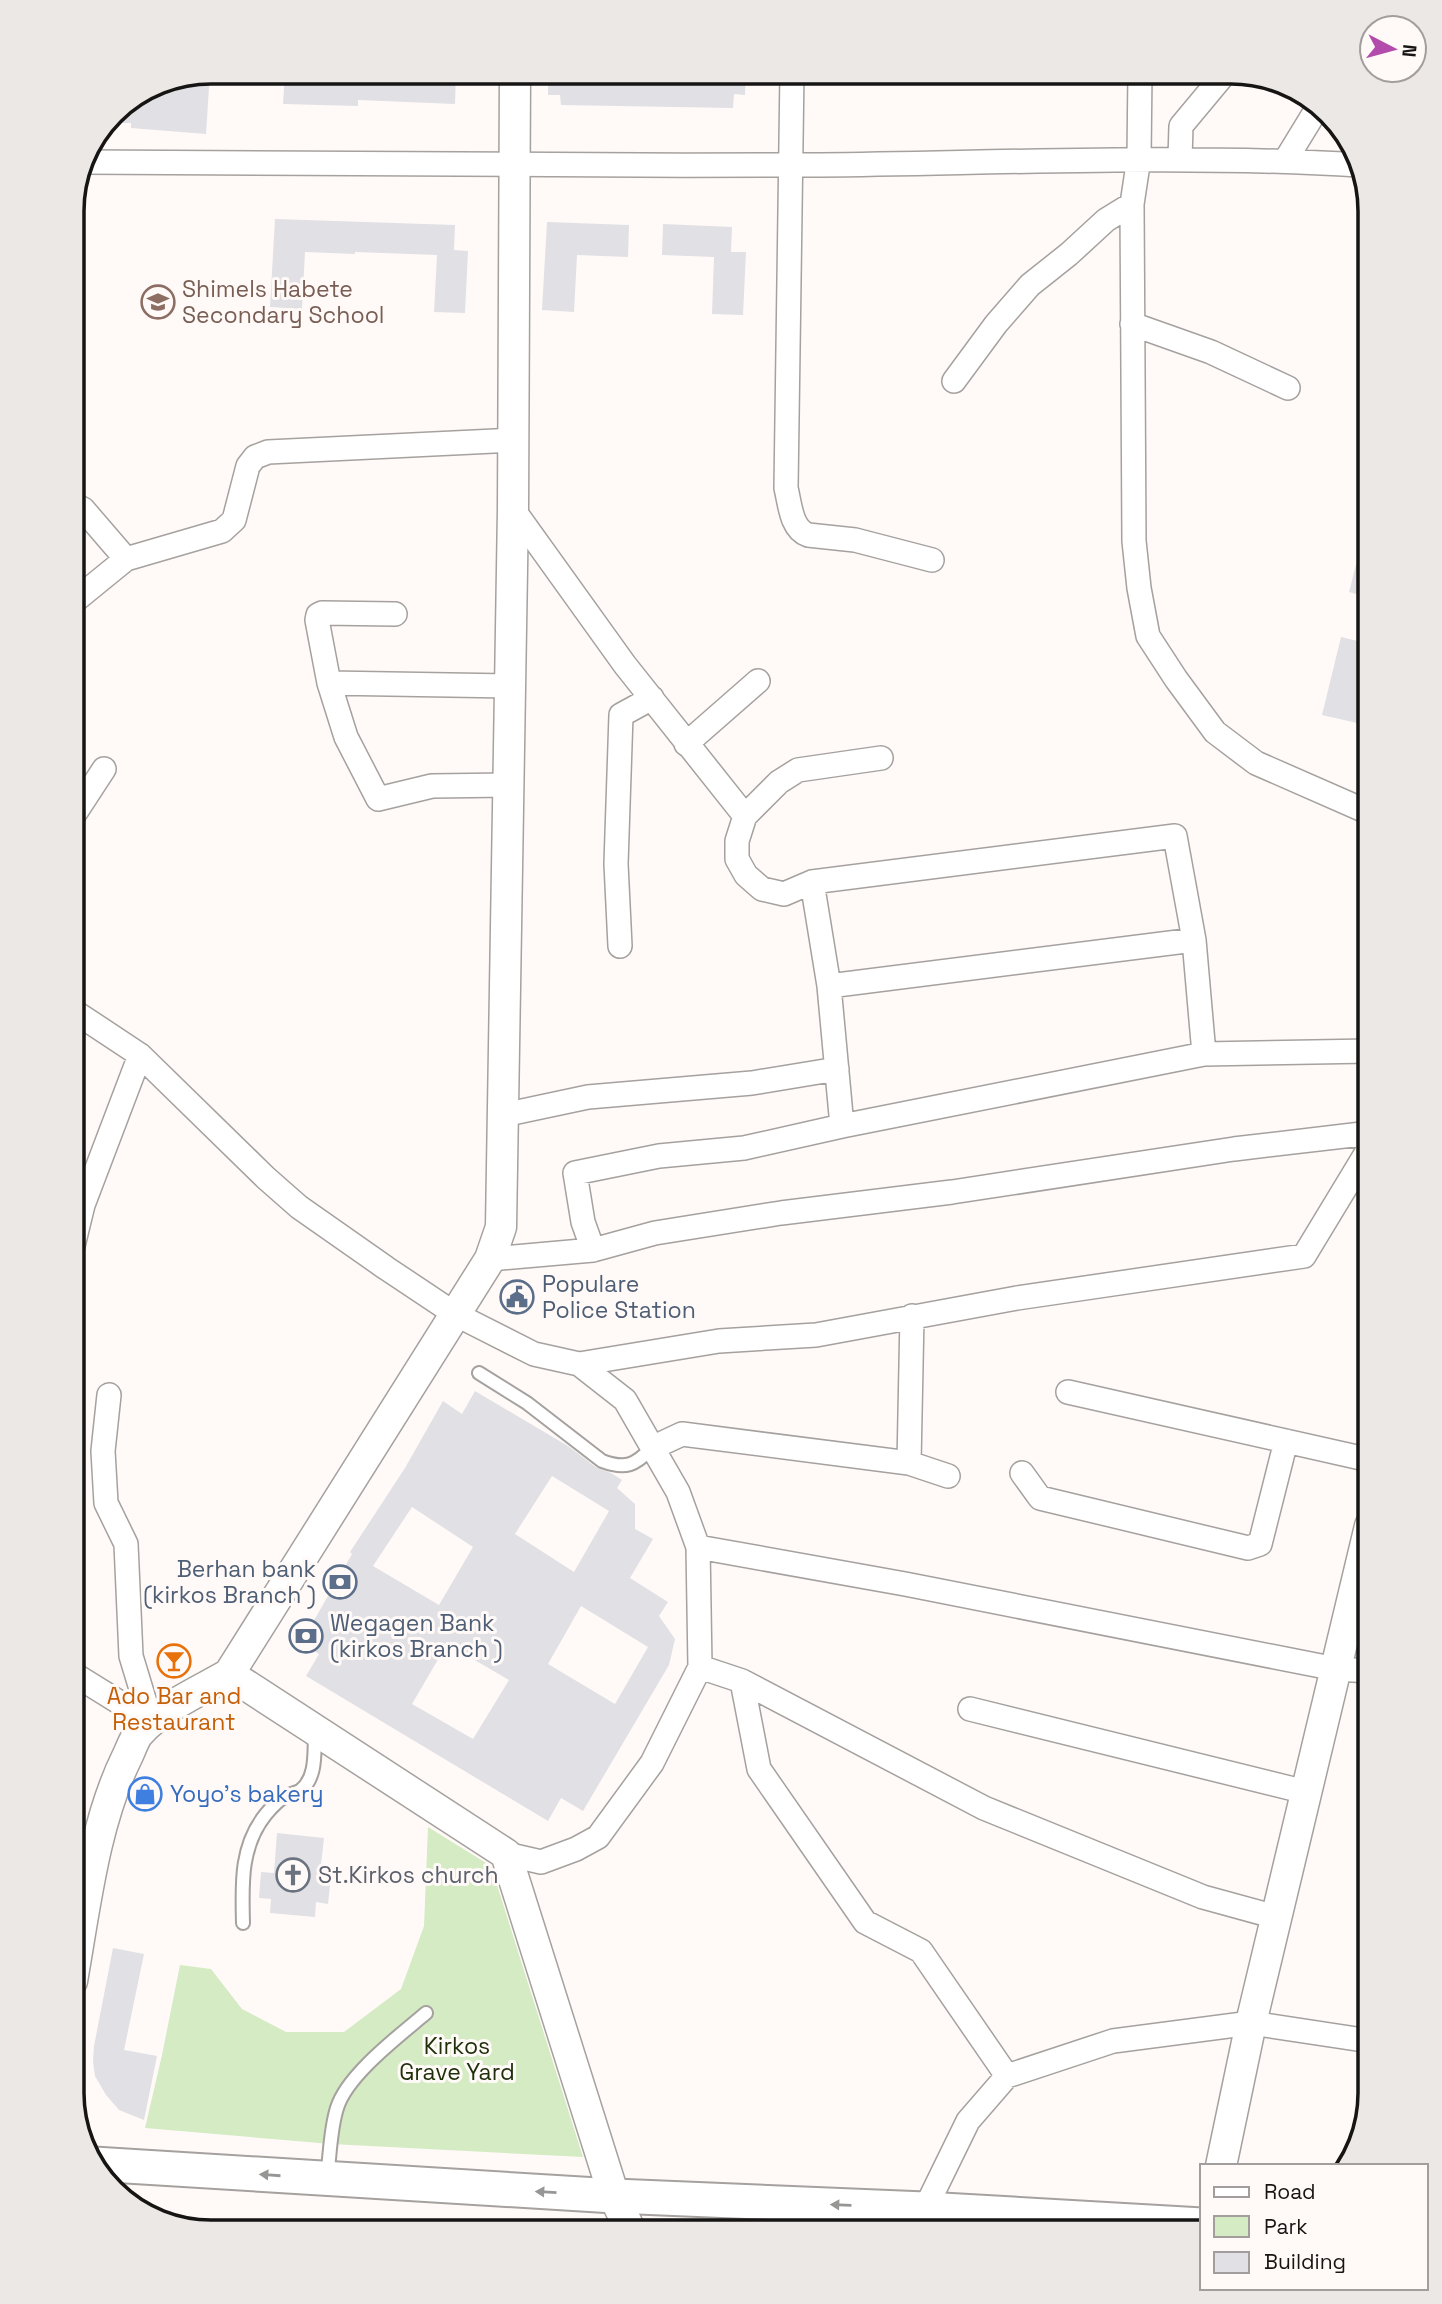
<svg xmlns="http://www.w3.org/2000/svg" width="1442" height="2304" font-family="'Space Grotesk',sans-serif">
<style>
.green{fill:#d4ebc3}
.building{fill:#e1e0e4;fill-rule:evenodd}
.lines{fill:none;stroke-linecap:round;stroke-linejoin:round}
.service-casing{stroke:#a5a19e;stroke-width:16}
.minor-casing{stroke:#a5a19e;stroke-width:26}
.tertiary-casing{stroke:#a5a19e;stroke-width:33}
.secondary-casing{stroke:#a5a19e;stroke-width:37}
.service{stroke:#fff;stroke-width:12}
.minor{stroke:#fff;stroke-width:23}
.tertiary{stroke:#fff;stroke-width:30}
.secondary{stroke:#fff;stroke-width:33}
.oneway{fill:#969695}
.labels{text-anchor:middle;stroke-width:6;stroke-linejoin:round;paint-order:stroke}
.education-label{font-size:23px;fill:#785e54;stroke:#fffaf8;text-anchor:start}
.service-label{font-size:23px;fill:#4e5e75;stroke:#fffaf8;text-anchor:start}
.food-label{font-size:23px;fill:#c56008;stroke:#fffaf8}
.shop-label{font-size:23px;fill:#366cbe;stroke:#fffaf8;text-anchor:start}
.worship-label{font-size:23px;fill:#5b616d;stroke:#fffaf8;text-anchor:start}
.park-label{font-size:23px;fill:#1d3009;stroke:#fffaf8}
.rim{fill:none;stroke:#161514;stroke-width:3.5}
</style>
<rect width="100%" height="100%" fill="#fffaf8"/>
<path class="green" d="M428,1827L491,1866L583,2157L331,2144L145,2128L162,2055L180,1965L211,1969L242,2009L286,2032H344L401,1989L424,1926Z"/>
<path class="building" d="M210,72L206,134L131,128V123H106L113,112L158,82Z
M285,72H456L455,104L358,100V106L283,104Z
M548,72H578V76L717,77V72H746L745,95L734,94L733,108L561,105L560,95H548Z
M275,219L455,225L454,250L468,251L465,313L434,312L437,255L355,252V254L305,252L302,309L270,307Z
M547,222L629,225L628,257L577,255L574,312L542,310Z
M663,224L732,227L731,252H746L743,315L712,314L714,257L662,255Z
M1364,533H1370V598L1349,592Z
M1341,637L1370,644V662L1361,703L1370,705V726L1322,715Z
M475,1391L568,1446L597,1468L611,1473L622,1480L617,1488L635,1504V1529L653,1539L630,1578L668,1602L659,1616L675,1639L669,1665L583,1811L561,1798L548,1821L306,1676L319,1654L301,1643L352,1554L350,1552L405,1468L443,1401L462,1414ZM552,1476L609,1511L574,1572L515,1534ZM412,1507L473,1547L439,1605L373,1566ZM581,1606L648,1647L615,1704L548,1664ZM447,1644L509,1680L473,1739L412,1704Z
M277,1833L324,1838L320,1874L331,1876L328,1904L316,1902L315,1917L270,1913L271,1899L259,1898L261,1872L274,1873Z
M113,1948L144,1954L124,2050L157,2056L144,2120L119,2110L106,2095L95,2076L93,2062L94,2046Z"/>
<g class="lines">
<defs>
<path id="service" d="M479,1373L527,1403L602,1461C626,1470 635,1465 652,1448
M243,1923C242,1884 240,1846 266,1814C271,1808 278,1800 286,1796C291,1794 297,1793 301,1790C317,1777 314,1752 315,1734
M327,2178C330,2156 330,2130 337,2108C347,2075 399,2036 426,2013"/>
<path id="minor" d="M792,72L786,488C790,504 791,529 808,535L855,540L932,560
M1140,72L1139,158L1132,204L1134,541L1139,588L1148,636L1176,679L1215,732L1256,763L1370,813
M1180,159L1181,126L1226,72
M1285,161L1318,107
M82,162C328,164 574,166 820,165C1000,163 1180,154 1359,165
M1132,324L1211,352L1288,388
M954,381L996,324L1030,285L1069,254L1106,220L1132,204
M72,504L83,509L126,559L222,531L234,520L248,466L255,457L268,452L513,440
M513,509L625,665L745,816
M72,603L126,559
M395,614L322,613L318,615L317,620L329,683L346,737L378,799L432,786L509,785
M329,683L510,686
M686,744L758,681
M881,758L798,770L779,782L745,816L737,841V859L746,875L762,889L784,894L812,882L1175,836L1194,940L1204,1054
M72,818L104,769
M812,882L829,986L842,1126L1204,1054L1370,1051
M620,946L616,864L621,715L652,698
M829,986L1194,940
M72,1010L140,1055L266,1178L299,1207L386,1268L455,1314L534,1354L579,1364L625,1400L678,1492L698,1547L700,1667L652,1763L598,1837L576,1849L541,1862L506,1854
M503,1115L588,1097L752,1083L837,1069
M72,1250L83,1205L140,1055
M593,1250L655,1233L781,1213L952,1192L1234,1149L1370,1133
M490,1259L593,1250L583,1222L575,1173L659,1156L744,1148L842,1126
M579,1364L719,1341L816,1335L1017,1298L1304,1256L1370,1147
M1068,1392L1370,1460
M109,1395L103,1451L106,1503L126,1544L131,1656L151,1722
M652,1448L682,1434L909,1463L948,1476
M909,1463L912,1316
M1022,1473L1040,1498L1248,1548L1260,1544L1286,1441
M698,1547L905,1584L1336,1669L1370,1671
M700,1667L742,1681L759,1769L865,1922L921,1951L1007,2076L1113,2041L1251,2023L1370,2041
M72,1673L151,1722
M742,1681L984,1808L1203,1897L1276,1917
M970,1709L1306,1792
M925,2209L968,2121L1007,2076"/>
<path id="tertiary" d="M229,1674L506,1854L614,2196L631,2232
M72,1981C85,1908 94,1824 127,1757C131,1749 134,1739 139,1733C162,1707 200,1691 229,1674L490,1259L501,1227L513,509L515,72
M1221,2166L1251,2023L1370,1526"/>
<path id="secondary" d="M94,2164L614,2196L925,2209L1202,2225"/>
</defs>
<use href="#service" class="service-casing"/>
<use href="#minor" class="minor-casing"/>
<use href="#tertiary" class="tertiary-casing"/>
<use href="#secondary" class="secondary-casing"/>
<use href="#service" class="service"/>
<use href="#minor" class="minor"/>
<use href="#tertiary" class="tertiary"/>
<use href="#secondary" class="secondary"/>
</g>
<defs><path id="oneway-solid" d="M-6-.8H1V-3.2L6.5 0L1 3.2V.8H-6Z" transform="scale(1.75)"/></defs>
<g class="oneway">
<use href="#oneway-solid" transform="translate(270 2175) rotate(-176)"/>
<use href="#oneway-solid" transform="translate(546 2192) rotate(-177)"/>
<use href="#oneway-solid" transform="translate(841 2205) rotate(-178)"/>
</g>
<defs>
<symbol id="school-ring" viewBox="-11 -11 22 22"><circle r="9.5" fill="#fffaf8" stroke="#8d6e63" stroke-width="1.5"/><path d="M0-5L7-2L0 1L-7-2ZM-4 1L0 2.5L4 1V4Q0 6-4 4Z" fill="#8d6e63"/></symbol>
<symbol id="civic-ring" viewBox="-11 -11 22 22"><circle r="9.5" fill="#fffaf8" stroke="#5c6f8a" stroke-width="1.5"/><path d="M-.6-6.5H3V-4.5H.6V-3L4-1V1h2V6H-6V1h2V-1L-.6-3ZM-1.2 2.5V6h2.4V2.5Z" fill="#5c6f8a"/></symbol>
<symbol id="bank-ring" viewBox="-11 -11 22 22"><circle r="9.5" fill="#fffaf8" stroke="#5c6f8a" stroke-width="1.5"/><path d="M-6-4H6V4H-6ZM0-2.3a2.3 2.3 0 1 0 0 4.6a2.3 2.3 0 1 0 0-4.6Z" fill="#5c6f8a"/></symbol>
<symbol id="bar-ring" viewBox="-11 -11 22 22"><circle r="9.5" fill="#fffaf8" stroke="#e8710a" stroke-width="1.5"/><path d="M-6-5H6L.8 .8V4.5H3.5V6h-7V4.5H-.8V.8Z" fill="#e8710a"/></symbol>
<symbol id="shop-ring" viewBox="-11 -11 22 22"><circle r="9.5" fill="#fffaf8" stroke="#3f7fe0" stroke-width="1.5"/><path d="M-5-2.5h2.3a2.7 3.5 0 0 1 5.4 0H5L5.5 6h-11ZM-1.5-2.5h3a1.5 2.3 0 0 0-3 0Z" fill="#3f7fe0"/></symbol>
<symbol id="church-ring" viewBox="-11 -11 22 22"><circle r="9.5" fill="#fffaf8" stroke="#6b7280" stroke-width="1.5"/><path d="M-1.2-6h2.4v3.5h3.3v2.4h-3.3V6h-2.4V-.1h-3.3v-2.4h3.3Z" fill="#6b7280"/></symbol>
</defs>
<g fill-rule="evenodd">
<use href="#school-ring" x="139" y="283" width="38" height="38"/>
<use href="#civic-ring" x="498" y="1278" width="38" height="38"/>
<use href="#bank-ring" x="321" y="1563" width="38" height="38"/>
<use href="#bank-ring" x="287" y="1617" width="38" height="38"/>
<use href="#bar-ring" x="155" y="1642" width="38" height="38"/>
<use href="#shop-ring" x="126" y="1775" width="38" height="38"/>
<use href="#church-ring" x="274" y="1856" width="38" height="38"/>
</g>
<g class="labels">
<g class="education-label">
<text x="182" y="297">Shimels Habete<tspan x="182" dy="26">Secondary School</tspan></text>
</g>
<g class="service-label">
<text x="542" y="1292">Populare<tspan x="542" dy="26">Police Station</tspan></text>
<text x="316" y="1577" text-anchor="end">Berhan bank<tspan x="316" dy="26">(kirkos Branch )</tspan></text>
<text x="330" y="1631">Wegagen Bank<tspan x="330" dy="26">(kirkos Branch )</tspan></text>
</g>
<g class="food-label">
<text x="174" y="1704">Ado Bar and<tspan x="174" dy="26">Restaurant</tspan></text>
</g>
<g class="shop-label">
<text x="170" y="1802">Yoyo's bakery</text>
</g>
<g class="worship-label">
<text x="318" y="1883">St.Kirkos church</text>
</g>
<g class="park-label">
<text x="457" y="2054">Kirkos<tspan x="457" dy="26">Grave Yard</tspan></text>
</g>
</g>
<path d="M0 0H1442V2304H0ZM211 84H1231A127 127 0 0 1 1358 211V2093A127 127 0 0 1 1231 2220H211A127 127 0 0 1 84 2093V211A127 127 0 0 1 211 84Z" fill="#ece8e6" fill-rule="evenodd"/>
<path class="rim" d="M211 84H1231A127 127 0 0 1 1358 211V2093A127 127 0 0 1 1231 2220H211A127 127 0 0 1 84 2093V211A127 127 0 0 1 211 84Z"/>
<rect x="1200" y="2164" width="228" height="126" fill="#fffaf8" stroke="#a29e9d" stroke-width="2"/>
<rect x="1214" y="2187" width="35" height="10" fill="#ffffff" stroke="#a29e9d" stroke-width="2"/>
<text x="1264" y="2199" font-size="21" fill="#161514">Road</text>
<rect x="1214" y="2216" width="35" height="21" fill="#d4ebc3" stroke="#a29e9d" stroke-width="2"/>
<text x="1264" y="2234" font-size="21" fill="#161514">Park</text>
<rect x="1214" y="2252" width="35" height="21" fill="#e1e0e4" stroke="#a29e9d" stroke-width="2"/>
<text x="1264" y="2269" font-size="21" fill="#161514">Building</text>
<g transform="translate(1393 49) rotate(96)"><circle r="33" fill="#fffaf8" stroke="#a29e9d" stroke-width="2"/>
<path d="M0-5L12 26L0 18L-12 26Z" fill="#b34bad"/>
<text y="-10" font-size="19" font-weight="bold" text-anchor="middle" fill="#161514">N</text>
</g>
</svg>
